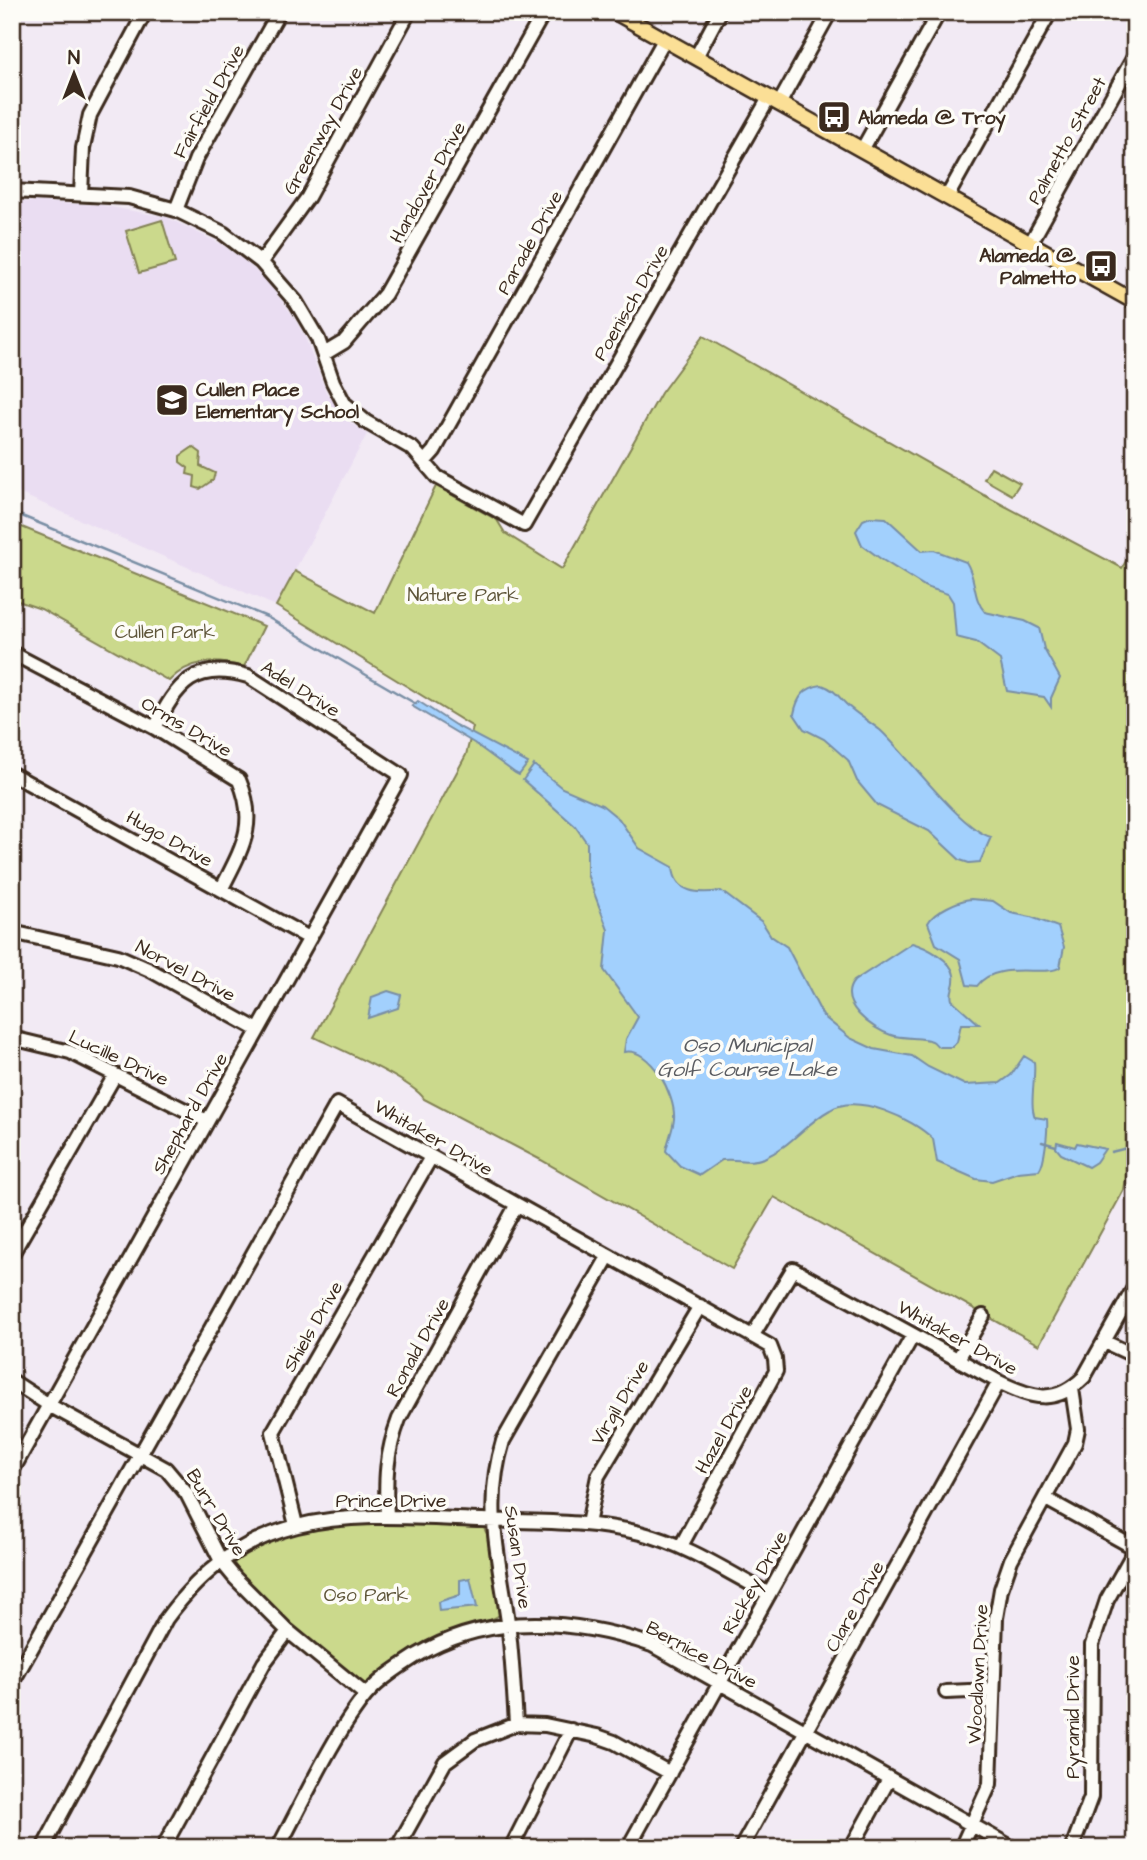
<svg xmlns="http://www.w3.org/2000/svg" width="1147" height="1860" font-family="'Architects Daughter',sans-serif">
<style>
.built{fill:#eaddf2}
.green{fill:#cbd98c;stroke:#838255;stroke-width:2}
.water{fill:#a2d0fd;stroke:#798ea4;stroke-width:2}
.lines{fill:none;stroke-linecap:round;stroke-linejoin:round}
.stream{stroke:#798ea4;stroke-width:2.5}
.minor-casing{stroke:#3b2a1e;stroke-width:18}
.major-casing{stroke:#3b2a1e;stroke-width:19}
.minor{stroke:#fdfcf7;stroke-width:12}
.major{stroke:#fbdf96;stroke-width:14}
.labels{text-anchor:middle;stroke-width:7;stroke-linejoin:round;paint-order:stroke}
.street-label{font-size:19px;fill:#3b2a1e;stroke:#fdfcf7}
.poi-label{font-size:19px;font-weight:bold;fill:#3b2a1e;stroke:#fdfcf7;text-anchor:start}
.park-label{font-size:19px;fill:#5f563a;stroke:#fdfcf7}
.water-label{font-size:21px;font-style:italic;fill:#5a5c61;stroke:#fdfcf7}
</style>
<rect width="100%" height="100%" fill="#f2eaf4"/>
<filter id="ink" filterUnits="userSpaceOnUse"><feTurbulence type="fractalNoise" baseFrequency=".0143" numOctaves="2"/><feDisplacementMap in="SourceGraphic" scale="14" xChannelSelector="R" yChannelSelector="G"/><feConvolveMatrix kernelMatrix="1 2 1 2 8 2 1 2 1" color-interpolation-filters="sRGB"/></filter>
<g filter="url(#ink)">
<path class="built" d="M12,201L100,205L166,217L221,244L242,259L264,278L292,314L305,337L326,392L352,424L367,434L276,606L12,490Z"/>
<path class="green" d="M162,220L175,263L139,273L126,231Z
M703,336L984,495L1122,568L1135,545V1128L1124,1190L1039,1345L774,1197L732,1269L541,1160L424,1099C415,1082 335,1047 314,1037L466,755L473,727L276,606L295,571L375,613L436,486L497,520L505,533L562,569L661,393Z
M193,447L201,453L200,466L215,473L213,480L200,489L194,487L195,476L187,474L188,468L180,462V456Z
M991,467L1020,483L1012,495L984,479Z
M12,523L264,626L244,667C216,659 190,659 169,681L41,609L12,599Z
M352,1523L483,1526L487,1534L499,1615C492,1623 443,1634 428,1643C412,1651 377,1685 363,1683L267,1604L234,1565L236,1557L286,1533Z"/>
<path class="water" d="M870,517L886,518L922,551L934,550L966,562C977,579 972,598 985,612L1025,621L1039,628L1044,649L1060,678L1051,698V707L1044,697L1007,691L1000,660L976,642L956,637L953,602L948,594L926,587L881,559L862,545L856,531L863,520Z
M822,685C834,689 838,696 846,704C856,714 870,722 880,730C905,752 961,830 991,837L980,862L969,863L960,860L929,831L877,805L857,781L848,760L824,739L804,729L794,714C797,698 804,687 822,685Z
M418,701L455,725L528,763L519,775L515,773L474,743L412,706Z
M534,765L562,788L602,805L619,819L639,848L673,867C675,894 699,894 721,891L762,922L771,936L787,947L823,1016L850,1038L874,1049L912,1056L928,1067L965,1085L1000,1083L1011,1075L1024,1056L1034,1062C1036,1076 1029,1105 1035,1117L1047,1119C1048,1130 1045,1163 1039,1170L1018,1172L992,1181L976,1179L937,1162L933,1139C913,1119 858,1093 830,1110C806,1123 790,1147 764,1158C748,1164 738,1158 722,1160L700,1175L680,1166L666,1151C668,1140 673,1130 674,1119C676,1096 650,1046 624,1052L626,1039L638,1017L604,970L608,930L587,874V843L575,826L523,780Z
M971,899L993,901L1011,913L1031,917L1058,927L1064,947L1060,967C1047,978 996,959 977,986L967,985L960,959L936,944L928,923C933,912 959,900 971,899Z
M912,943C926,947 952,960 954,975C956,986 949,990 952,1000L979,1024H961L957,1042L952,1047H939C936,1046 935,1042 932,1041C924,1037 902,1039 891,1035C872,1029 836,1003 854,981Z
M388,991L401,995L398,1008L368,1018L372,997Z
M1057,1142L1075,1147L1077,1143L1105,1149L1096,1162L1088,1167L1061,1154L1056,1148Z
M470,1578L477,1607L439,1611L438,1602L460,1595V1580Z"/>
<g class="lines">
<path class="stream" d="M12,512L267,617L416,704
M1042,1142L1056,1146
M1111,1152L1135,1146"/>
<defs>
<path id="minor" d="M696,57L720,12
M779,104L830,12
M862,150L939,12
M12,191L129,197L176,210L223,233L261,262L296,302L318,339L333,382L344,403L366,422L413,449L437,477L524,525L769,98
M81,194L83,148L90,115L145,12
M947,197L1050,12
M176,210L196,159L279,12
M1030,244L1135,55
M261,262L308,197L409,12
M324,354L344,342L385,294L544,12
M425,461L434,451L664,40
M12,653L155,728L239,780C258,824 242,848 222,888
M12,774L309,938
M12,932L118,956L150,970L258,1030
M12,1038L70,1052L207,1121
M12,1254L115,1075
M753,1335L793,1269L999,1382C1032,1398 1055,1406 1084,1377L1135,1286
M1105,1342L1135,1356
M958,1359L983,1316
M12,1381L49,1405L166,1469L187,1494L221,1561L235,1578L288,1631L366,1695
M12,1471L401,775L248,676C195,661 177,683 155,728
M1046,1499L1135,1548
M387,1516C385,1480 386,1453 399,1419L516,1206
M588,1524L598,1476L700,1306
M296,1525L273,1432L431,1157
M12,1683L337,1104L770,1346L775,1359L776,1371L681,1546
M946,1692L993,1690
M516,1724C514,1690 512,1656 508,1622C499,1557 483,1506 503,1441L608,1257
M43,1848L166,1619C251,1502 352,1515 482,1520C535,1522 588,1520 640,1533C686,1544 728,1572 769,1594
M163,1848L264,1663L288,1631
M278,1848C303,1802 334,1734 366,1695C379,1680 399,1667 416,1656C489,1612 574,1619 652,1645L1013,1848
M397,1848L445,1762L475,1740L516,1724L545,1725L597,1736L614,1742L670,1773
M511,1848L571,1730
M628,1848L913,1335
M741,1848L999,1382
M851,1848L889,1779
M961,1848L990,1784L996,1618L1001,1589L1011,1560L1075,1443L1078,1429L1072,1389
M1072,1848L1091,1797L1092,1645L1107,1600L1135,1550"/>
<path id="major" d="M615,12L1135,302"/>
</defs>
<use href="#minor" class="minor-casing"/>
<use href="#major" class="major-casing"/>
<use href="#minor" class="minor"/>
<use href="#major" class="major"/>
</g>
</g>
<defs>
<symbol id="bus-square" viewBox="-11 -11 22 22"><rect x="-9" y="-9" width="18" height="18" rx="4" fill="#3b2a1e" stroke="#fdfcf7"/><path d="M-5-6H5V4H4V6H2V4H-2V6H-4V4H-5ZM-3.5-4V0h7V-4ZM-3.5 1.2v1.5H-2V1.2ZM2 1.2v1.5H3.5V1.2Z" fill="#fff"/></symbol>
<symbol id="school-square" viewBox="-11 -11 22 22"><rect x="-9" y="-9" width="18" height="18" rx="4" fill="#3b2a1e" stroke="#fdfcf7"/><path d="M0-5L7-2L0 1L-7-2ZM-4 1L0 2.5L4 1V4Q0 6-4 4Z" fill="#fff"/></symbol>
</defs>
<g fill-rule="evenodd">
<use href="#bus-square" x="815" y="98" width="38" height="38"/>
<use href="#bus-square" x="1082" y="247" width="38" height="38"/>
<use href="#school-square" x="153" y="381" width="38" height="38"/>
</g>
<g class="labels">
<g class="street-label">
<text transform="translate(208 101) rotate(-61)" y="7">Fairfield Drive</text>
<text transform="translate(322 130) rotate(-61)" y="7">Greenway Drive</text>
<text transform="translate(1066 140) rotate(-61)" y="7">Palmetto Street</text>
<text transform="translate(427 182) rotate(-61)" y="7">Handover Drive</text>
<text transform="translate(529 242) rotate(-61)" y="7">Parade Drive</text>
<text transform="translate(630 302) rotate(-60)" y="7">Poenisch Drive</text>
<text transform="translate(301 688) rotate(32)" y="7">Adel Drive</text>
<text transform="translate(187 726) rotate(30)" y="7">Orms Drive</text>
<text transform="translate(170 838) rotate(29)" y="7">Hugo Drive</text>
<text transform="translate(186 970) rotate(28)" y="7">Norvel Drive</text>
<text transform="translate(119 1057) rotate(25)" y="7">Lucille Drive</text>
<text transform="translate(189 1113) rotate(-61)" y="7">Shephard Drive</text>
<text transform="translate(434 1137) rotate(30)" y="7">Whitaker Drive</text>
<text transform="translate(312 1326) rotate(-60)" y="7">Shiels Drive</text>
<text transform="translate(958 1337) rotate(29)" y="7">Whitaker Drive</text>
<text transform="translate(417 1347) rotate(-61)" y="7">Ronald Drive</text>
<text transform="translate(619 1402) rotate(-59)" y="7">Virgil Drive</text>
<text transform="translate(723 1429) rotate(-61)" y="7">Hazel Drive</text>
<text x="391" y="1507">Prince Drive</text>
<text transform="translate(217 1512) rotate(59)" y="7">Burr Drive</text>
<text transform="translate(519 1557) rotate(82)" y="7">Susan Drive</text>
<text transform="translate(754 1582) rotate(-61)" y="7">Rickey Drive</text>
<text transform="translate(854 1606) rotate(-61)" y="7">Clare Drive</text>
<text transform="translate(702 1654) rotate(28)" y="7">Bernice Drive</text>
<text transform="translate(977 1674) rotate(-87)" y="7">Woodlawn Drive</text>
<text transform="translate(1072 1717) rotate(-90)" y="7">Pyramid Drive</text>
</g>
<g class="poi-label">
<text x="858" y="124">Alameda @ Troy</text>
<text x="1076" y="262" text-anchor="end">Alameda @<tspan x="1076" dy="22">Palmetto</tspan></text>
<text x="196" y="396">Cullen Place<tspan x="196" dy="22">Elementary School</tspan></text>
</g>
<g class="park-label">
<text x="463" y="601">Nature Park</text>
<text x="165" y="638">Cullen Park</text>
<text x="366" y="1601">Oso Park</text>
</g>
<g class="water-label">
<text x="747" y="1052">Oso Municipal<tspan x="747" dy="24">Golf Course Lake</tspan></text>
</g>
</g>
<rect width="1147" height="1860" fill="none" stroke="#fdfcf7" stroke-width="42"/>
<rect x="21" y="21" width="1105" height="1818" fill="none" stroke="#3b2a1e" stroke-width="2.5" filter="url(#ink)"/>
<g transform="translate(74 74)" stroke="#fdfcf7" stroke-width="5" paint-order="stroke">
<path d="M0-5L12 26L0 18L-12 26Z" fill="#3b2a1e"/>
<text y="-10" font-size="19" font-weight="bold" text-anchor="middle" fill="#3b2a1e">N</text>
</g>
</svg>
